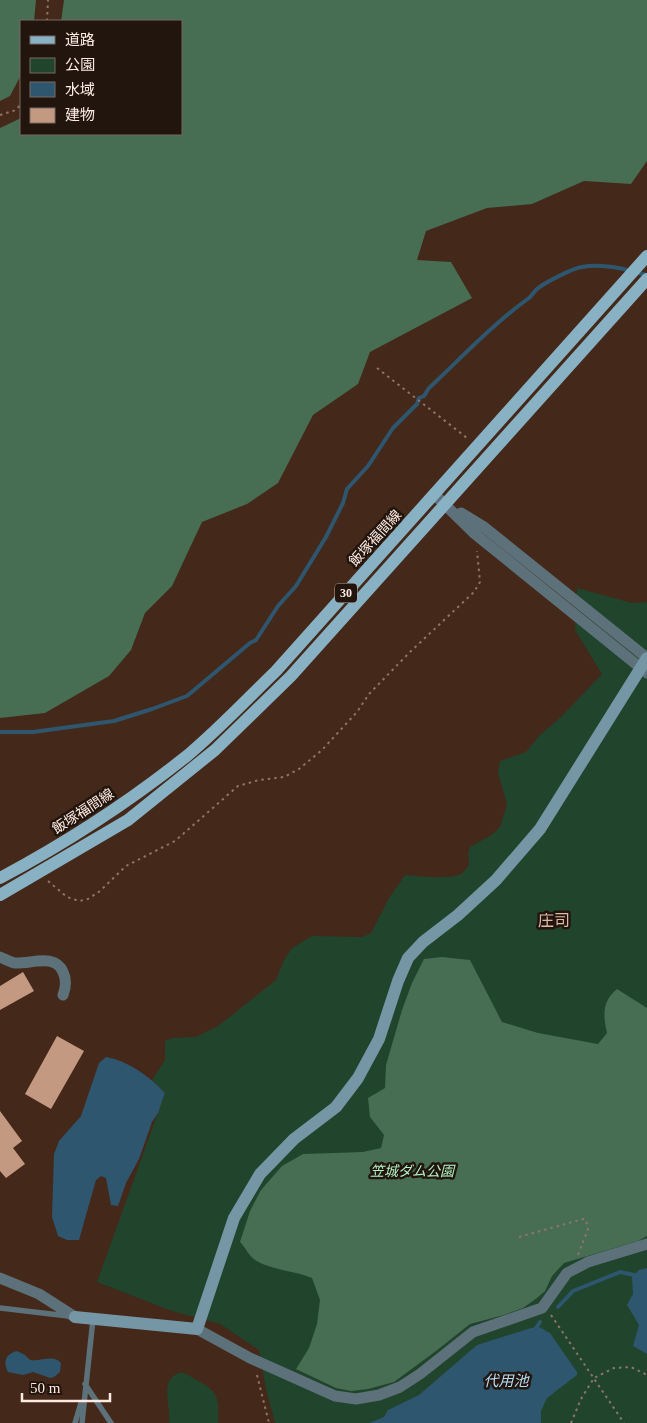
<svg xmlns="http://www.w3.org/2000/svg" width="647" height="1423" font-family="'Times New Roman','Noto Sans JP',serif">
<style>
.green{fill:#20442c}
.forest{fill:#476d52}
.water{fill:#2e566f}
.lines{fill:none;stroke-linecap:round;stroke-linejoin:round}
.stream{stroke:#2e566f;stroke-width:4}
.building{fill:#c49982}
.path{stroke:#8d7568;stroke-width:2;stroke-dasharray:2.5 4;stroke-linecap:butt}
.lane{stroke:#5d717a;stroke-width:5.5}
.street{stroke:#5d717a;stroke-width:11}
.secondary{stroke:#7596a4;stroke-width:12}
.primary{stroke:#88b2c4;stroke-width:12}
.labels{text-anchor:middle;stroke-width:5;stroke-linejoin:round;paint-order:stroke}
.shield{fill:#21150e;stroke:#bcaba2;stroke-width:1}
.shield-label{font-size:12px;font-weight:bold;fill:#feebe2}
.street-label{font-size:14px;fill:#feebe2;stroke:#21150e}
.park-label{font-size:14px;font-style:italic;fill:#b1f2c3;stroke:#21150e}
.water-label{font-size:15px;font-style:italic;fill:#b5dcf6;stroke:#21150e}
.quarter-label{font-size:16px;fill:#ddb9a6;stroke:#21150e}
</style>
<rect width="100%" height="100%" fill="#442819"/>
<path class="green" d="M577,588L632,603L647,602V1423H275L266,1389L259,1350L220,1324L172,1311L97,1282L165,1093L152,1080L165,1060V1041L172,1038L196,1037L218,1026L276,980L284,960L292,948L312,936L362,937L371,933L389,898L405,875C419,876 448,880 461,874C464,872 466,868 469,865L468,852L471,846L490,836L500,827L507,804L498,773L500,761L526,752L540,735L560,718L602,674L575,630Z
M181,1372C187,1374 192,1377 198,1381C220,1392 219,1401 218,1423H169C172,1407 157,1380 181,1372Z"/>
<path class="forest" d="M0,0H36L34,21H21V75L10,96L0,101Z
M64,0H647V161L631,184L584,181L532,204L487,208L426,231L417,260L451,262L472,298L370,352L358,384L313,415L278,483L247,504L202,522L172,586L145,613L131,650L109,676L45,713L0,718V128L21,118V134H181V21H61Z
M442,957L470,960L502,1022L538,1033L598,1044L607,1033C603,1016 602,1001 617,989L647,1008V1236L638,1241L564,1263L552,1276L545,1291L537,1298L523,1308L504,1315L470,1324L436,1351L394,1382L368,1389L351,1391L336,1388L296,1369L309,1348L317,1324L320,1300L312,1278C295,1271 271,1270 255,1260C249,1256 245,1247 240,1242L250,1211L261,1190L282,1166L303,1154L363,1152L381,1148L384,1135L370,1117L368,1098L385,1088L386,1065L402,1010L412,983L424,959Z"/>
<path class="water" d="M106,1057C129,1061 150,1077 165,1093L158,1113L152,1122L139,1159L126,1183L118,1206L111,1205L106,1178L101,1176L96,1180L79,1240H67L58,1236L52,1217L54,1154L59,1141L81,1116L99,1063Z
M647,1268V1354L633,1346L639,1325L627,1305L633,1294L632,1277L639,1270Z
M539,1327L550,1333L577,1372V1375L547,1398L541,1411V1423H369L384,1417L388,1410L419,1395L477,1345L531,1328Z
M17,1351L25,1355L30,1360C41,1362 53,1354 61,1363L60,1372L54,1377L50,1378L33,1372L23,1375L8,1372C3,1362 5,1354 17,1351Z"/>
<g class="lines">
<path class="stream" d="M0,732H33L114,721L152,709L187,696L250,643L256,640L278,606L296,586L326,537L343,503L347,489L368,466L393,428L417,404L419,398L424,396L429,388C462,357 493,324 529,298C532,295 534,292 537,289C544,283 573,268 582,267C603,263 626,269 646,275
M558,1307L573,1291L620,1272L634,1275
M536,1328L540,1322"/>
</g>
<path class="building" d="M23,972L34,991L0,1010V986Z
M57,1036L84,1051L51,1109L25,1094Z
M0,1111L22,1141L13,1148L25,1164L6,1178L0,1171Z"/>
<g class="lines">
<path class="path" d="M47,21L48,0
M0,115L16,110L21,104
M377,368L467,438
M48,881L67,897L79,901L88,899L100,891L126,866L175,841L238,786L259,780L284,777L299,769L322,750L357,712L369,694L411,651L474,592L480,582L477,551
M519,1237L583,1219L586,1220L588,1229L578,1255
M551,1315L624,1423
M257,1375L269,1423
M571,1423L581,1399L594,1378L614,1368L631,1367L647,1375"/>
<path class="lane" d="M0,1308L68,1316
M85,1384L111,1423
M75,1423L81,1403
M82,1423L93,1319"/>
<path class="street" d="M434,494L475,534L647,673
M461,513L484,527L647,658
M0,957C5,959 10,962 15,963C31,964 55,953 63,972C67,980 66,987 63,995
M0,1278L39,1294L75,1317
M197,1329L250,1358L335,1396L356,1399L379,1395L400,1387L420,1374L473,1332L542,1308L567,1273L588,1262L647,1244"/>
<path class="secondary" d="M75,1317L197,1329L234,1218L260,1174L294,1139L336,1107L358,1078L379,1039L398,981L408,958L423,942L458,915L496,880L540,829L647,658"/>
<path class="primary" d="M0,878C66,843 129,802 188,755C219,729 247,699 276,671L647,256
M0,895L128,820L215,750L291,676L647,279"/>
</g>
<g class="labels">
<rect class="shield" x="335" y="583.5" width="22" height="19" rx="4"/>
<g class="shield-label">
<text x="346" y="597">30</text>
</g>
<g class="street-label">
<text transform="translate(375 538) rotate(-48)" y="5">飯塚福間線</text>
<text transform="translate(83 811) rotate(-33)" y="5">飯塚福間線</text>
</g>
<g class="park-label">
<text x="412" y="1176">笠城ダム公園</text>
</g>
<g class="water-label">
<text x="506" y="1386">代用池</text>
</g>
<g class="quarter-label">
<text x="554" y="926">庄司</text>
</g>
</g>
<rect x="20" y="20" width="162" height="115" fill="#21150e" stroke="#796b63"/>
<rect x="30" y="36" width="25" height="8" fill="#88b2c4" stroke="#796b63"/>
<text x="65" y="45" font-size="15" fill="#feebe2">道路</text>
<rect x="30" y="58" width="25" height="15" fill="#20442c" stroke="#796b63"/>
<text x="65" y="70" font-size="15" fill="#feebe2">公園</text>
<rect x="30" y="82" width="25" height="15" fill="#2e566f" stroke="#796b63"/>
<text x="65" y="95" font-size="15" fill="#feebe2">水域</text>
<rect x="30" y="108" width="25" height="15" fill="#c49982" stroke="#796b63"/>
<text x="65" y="120" font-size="15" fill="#feebe2">建物</text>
<path d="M22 1393v8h88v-8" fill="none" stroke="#feebe2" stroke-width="2.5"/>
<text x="30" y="1393" font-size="15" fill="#feebe2" stroke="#21150e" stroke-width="4" paint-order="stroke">50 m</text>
</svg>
